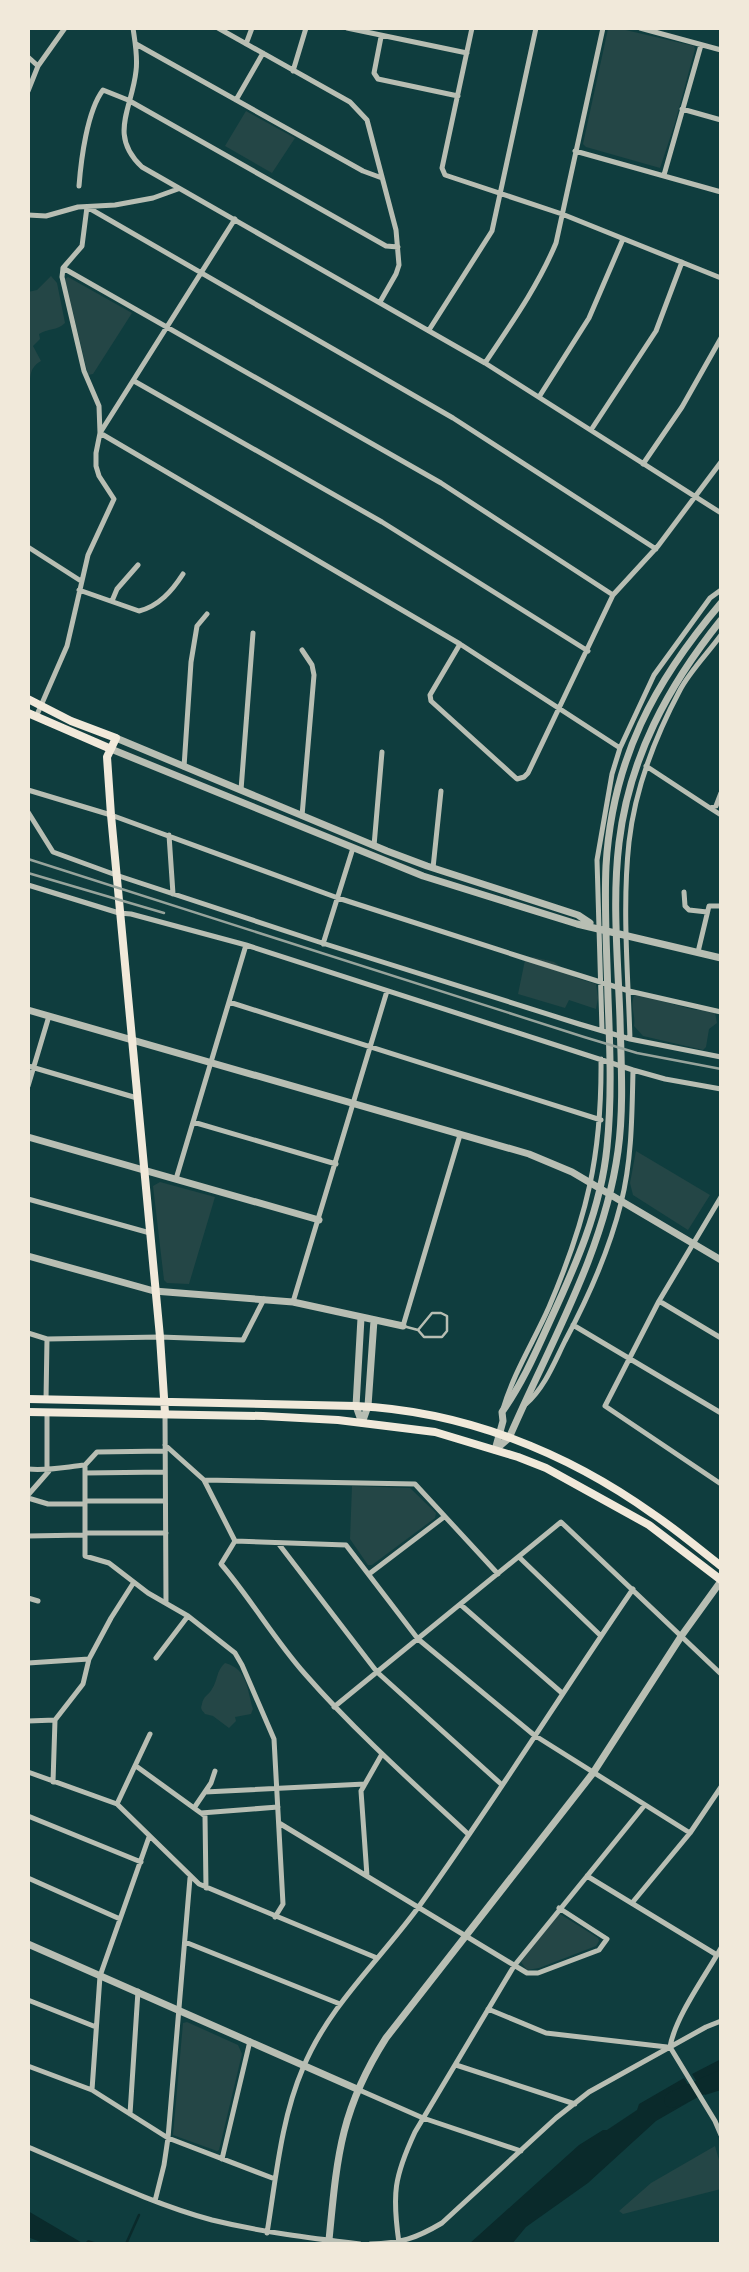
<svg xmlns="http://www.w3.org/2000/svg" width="749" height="2272" font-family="Ubuntu,sans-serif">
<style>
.green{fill:#244646}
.water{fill:#0a2a2b}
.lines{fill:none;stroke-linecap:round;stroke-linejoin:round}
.stream{stroke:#0a2a2b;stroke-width:2.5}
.river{stroke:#0a2a2b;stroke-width:16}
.service{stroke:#b8beb3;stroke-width:2.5}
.minor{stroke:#b8beb3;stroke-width:5}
.tertiary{stroke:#b8beb3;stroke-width:7}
.secondary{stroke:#f1e9da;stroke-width:8}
.rail{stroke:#97a49c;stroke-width:2.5}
</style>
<rect width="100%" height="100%" fill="#0f3d3e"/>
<path class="green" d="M617,28L694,46L695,49L675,123L660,168L586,147L583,144L608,29Z
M246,111L295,138L272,173L225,146Z
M51,276L57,283L65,323C57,331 48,328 39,334L40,339L33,346L41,361C27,369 32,379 28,392V292L37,290Z
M68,277L132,313L93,374L88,375L65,279Z
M533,957L554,962L576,978L596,984L598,998L596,1009L569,1000L565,1008L518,994L525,960Z
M635,994L695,1010H709L715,1013L717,1023L709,1029L706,1047L703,1050L643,1036L634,1026C636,1015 629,1005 635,994Z
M636,1151L710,1195L688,1230L633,1195L630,1183Z
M160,1182L215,1197L189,1284L167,1283L164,1280L153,1186Z
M352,1486L410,1488L436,1513L435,1518L372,1565H368L350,1539Z
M225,1663C248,1669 247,1690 253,1709L251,1714L235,1717L236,1721L229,1728L213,1716L205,1714C202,1710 200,1710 202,1704C203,1696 209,1695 212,1689C218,1680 216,1671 225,1663Z
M560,1914L598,1938L599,1941L596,1946L539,1968L527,1970L521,1962L555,1917Z
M187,2022L238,2045L242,2054L219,2150L217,2151L173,2135L183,2023Z
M715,2146L721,2167V2189L623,2214L619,2211L651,2183Z"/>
<path class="water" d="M721,2059V2090L705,2095L692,2074Z
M684,2078L696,2098L656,2121L588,2183L526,2227L512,2244H469L579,2145L603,2130H607L637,2110L639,2104Z
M28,2211L84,2244L88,2240L101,2244H45L28,2237Z"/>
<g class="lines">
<path class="stream" d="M126,2244L139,2215"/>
<path class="river" d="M672,2100L721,2078"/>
<path class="service" d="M403,1326L418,1330L424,1337H442L447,1331V1316L441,1313H432L418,1330"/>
<path class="minor" d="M133,28C135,42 138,57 136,71C132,109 108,135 142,167L485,363L721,513
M218,28L350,102L367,120L396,230L399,265L396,274L380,302
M347,28L467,53
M472,28L442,168L445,175L562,214L721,278
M640,28L721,50
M381,37L374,73L378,79L458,96
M136,44L363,171L382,178
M246,44L252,28
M28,57L38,66
M293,71L306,28
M28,91L38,66L65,28
M236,100L263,53
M682,109L721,120
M575,151L721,192
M664,175L701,45
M79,186C81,160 87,111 103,90L128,100L386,246L398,247
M28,215L46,216L78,207L115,205L153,198L178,189
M63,268L441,483L613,595
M429,330L492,231L536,28
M485,363C511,324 538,286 556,243L603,28
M134,381L382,522L588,651
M539,397L589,318L623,239
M591,430L656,331L682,262
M100,433L460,644L620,748
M100,433L235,219
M643,464L682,407L721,338
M28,547L81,581
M79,590L139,611C159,606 172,591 183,574
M112,601L117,589L138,565
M460,644L430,695L431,701L517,779L524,777L528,773L613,595L658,546L721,462
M302,650L312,665L314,675L302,816
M36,717L67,646L88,555L114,499L99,476L96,466V453L100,433L99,406L84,371L62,277L63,268L82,246L87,207L453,418L656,549
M646,766L710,808L716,806L721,793
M184,767L191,662L197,626L207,614
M28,790L111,815L338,898L524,958L629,991L721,1012
M241,790L253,633
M710,808L721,815
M28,812L53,852L116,875L319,942L579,1024L630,1039L721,1057
M169,835L173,894
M374,846L382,752
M433,868L441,791
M28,885L119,913L131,914L246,945L633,1070L665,1079L721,1089
M684,892L685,906L689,910L707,912
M323,944L353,848
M698,952L709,906H721
M229,1002L601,1120
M602,1030L597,860L612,774L620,748L654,675L710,598L721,590
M630,1039C628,973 622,907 629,842C635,789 655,737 680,690C690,671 708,653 721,635
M28,1066L137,1098
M28,1086L49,1016
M193,1122L336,1164
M176,1179L246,945
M721,1197L659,1301L605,1406L721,1484
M28,1199L150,1233
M659,1301L721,1338
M293,1302L387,991
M573,1325L721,1413
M403,1326L460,1135
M28,1333L47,1339L160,1337L243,1340L264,1299
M46,1400L47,1339
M526,1404C545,1387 554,1363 565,1341C588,1298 609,1251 621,1203C632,1160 632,1114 633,1070
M503,1409C514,1372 534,1341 549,1307C587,1218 602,1155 601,1059
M165,1413L166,1602
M165,1445L204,1480L235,1541
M85,1465V1556L109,1563L148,1593L188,1616L235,1653L242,1665L274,1739L283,1904L275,1917
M28,1469C48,1471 65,1467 85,1465L97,1452L165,1451
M47,1471V1412
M85,1473L165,1472
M204,1480L415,1484L498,1574
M28,1495L49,1471
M28,1498L48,1504H85
M85,1501H165
M85,1533H166
M28,1536L85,1535
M235,1541L346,1545L418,1639L534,1735L690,1833
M235,1541L221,1564C251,1599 274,1639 305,1674C355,1731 412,1782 468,1834
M278,1543L377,1672L501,1784
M520,1558L601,1636
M369,1574L444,1517
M28,1598L38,1601
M461,1605L562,1693
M156,1658L188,1616
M28,1663L89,1659
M334,1707L561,1522L721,1674
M28,1721L55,1720
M136,1766L205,1816L206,1888
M28,1772L117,1804L199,1884L377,1958
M53,1782L55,1720L83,1684L89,1659L111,1618L134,1582
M205,1792L365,1784
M117,1804L150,1734
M194,1808L211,1783L215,1771
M201,1813L278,1807
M28,1816L141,1862
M279,1823L527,1973H538L599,1950L607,1939L559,1908
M367,1876L361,1791L382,1754
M587,1876L717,1955
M28,1878L120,1919
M632,1903L690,1833L721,1787
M185,1942L340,2004
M721,1948C706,1975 675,2017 670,2047L715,2121L721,2135
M28,2000L96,2027
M488,2009L546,2033L667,2047
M456,2065L575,2104
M28,2066L92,2090L168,2138L275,2179
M357,2089L423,2118L521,2151
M92,2090L100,1976L149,1837
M130,2114L138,1991
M28,2147C88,2172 149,2203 212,2220C261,2232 310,2238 360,2244
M222,2159L250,2041
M155,2201L164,2165L168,2138L190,1878
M267,2233C276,2178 281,2119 303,2068C329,2005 381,1959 420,1905C494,1802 561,1694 633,1589
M399,2243C392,2194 394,2177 415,2132L514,1966L644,1806
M370,2244C401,2243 415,2239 442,2223L556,2118L589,2092L706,2027L721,2021"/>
<path class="tertiary" d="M116,738L387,851L427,866L578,915L590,923
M111,749L423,876L577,924L721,958
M28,1010L529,1154L572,1172L721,1260
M28,1137L319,1220
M28,1256L154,1291L293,1302L403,1326
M361,1318L356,1406L362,1423
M362,1423L368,1406L374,1320
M495,1450L503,1421L502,1412C522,1384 535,1354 549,1323C575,1267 601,1209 607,1147C612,1098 610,1048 608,998C607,954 604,910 606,866C612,760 654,682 721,603
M495,1450L509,1438C549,1345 604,1253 618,1151C624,1107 621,1062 620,1019C618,961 612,901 619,843C629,758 668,686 721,620
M28,1944L357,2089
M329,2240C337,2158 340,2110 386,2038L593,1773L682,1635L721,1581"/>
<path class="secondary" d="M28,699L71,721L116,738L107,757L111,815L160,1337L165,1413
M28,713L111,749
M28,1399L356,1406C464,1411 566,1452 653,1514C677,1530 699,1549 721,1566
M28,1412L263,1416L338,1420L435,1432L518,1457L546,1468L649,1525L721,1580"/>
<path class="rail" d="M28,859L584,1037L637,1053L721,1069
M28,873L164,913"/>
</g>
<rect width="749" height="2272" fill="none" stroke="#f1e9da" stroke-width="60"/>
</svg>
